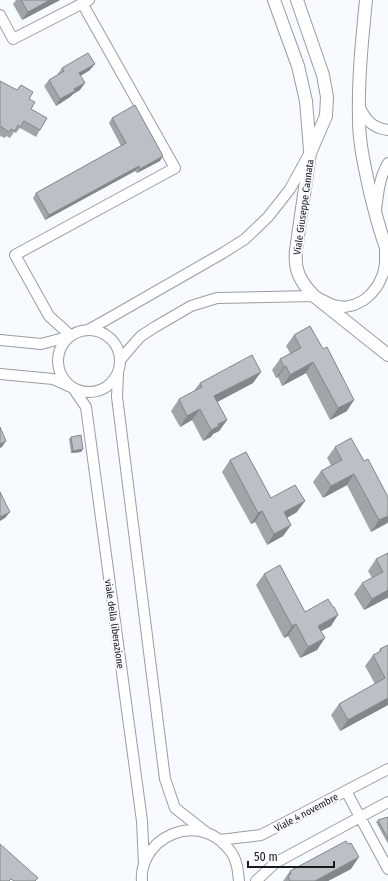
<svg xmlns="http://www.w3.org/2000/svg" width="388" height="881" font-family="'Fira Sans Condensed',sans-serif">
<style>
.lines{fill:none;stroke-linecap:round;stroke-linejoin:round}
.minor-casing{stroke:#999da3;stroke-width:12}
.tertiary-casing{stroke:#999da3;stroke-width:14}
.minor{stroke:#fff;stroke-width:10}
.tertiary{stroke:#fff;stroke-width:12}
.wall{fill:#a1a5aa}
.shaded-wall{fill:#83868b}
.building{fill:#bbc0c6;stroke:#83868b}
.labels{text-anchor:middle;stroke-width:4;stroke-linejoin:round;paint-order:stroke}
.street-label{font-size:10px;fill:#17191b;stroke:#f7fafe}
</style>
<rect width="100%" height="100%" fill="#f7fafe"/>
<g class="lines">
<defs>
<path id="minor" d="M0,15L13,39L89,0
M359,106C366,120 372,128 388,130
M376,211C378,194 379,178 388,163
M58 361a31 31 0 1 1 62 0a31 31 0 1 1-62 0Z
M88,330L106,320L223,253L245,239L268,217L290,189L308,156
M71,336L49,316L15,255L175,168L82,3
M0,340L41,344L71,336
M121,359L132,346L141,336L155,327L191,306L217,298L314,296L333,305L344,307L354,305L364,300L371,294L378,285L383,274L385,264V245
M0,374L53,379L73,388L86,407L142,821L144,865
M118,374L117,397L165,779L175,808L207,833
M346,791L388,869
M220,840L261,835L388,769
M142,881C141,872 143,865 147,857C158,836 184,825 207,833C216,836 225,844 231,852C237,860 238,871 239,881
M256,881L275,863L388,802"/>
<path id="tertiary" d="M274,0L298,66L306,101L310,150
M297,0L323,75L327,97L326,116L310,153L296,250C294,271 300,281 314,296L388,355
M366,0C362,40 358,79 359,119C359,144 365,168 370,192C375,212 380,233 388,253"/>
</defs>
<use href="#minor" class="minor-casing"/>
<use href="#tertiary" class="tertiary-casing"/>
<use href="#minor" class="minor"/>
<use href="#tertiary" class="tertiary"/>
</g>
<path class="wall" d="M16,0H60L22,20L13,4Z
M62,68L90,70L80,76V90L73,94L70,97L56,106L44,86L49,80L57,75Z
M0,81L17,90L21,85L29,99L31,109L40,130L36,137L20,128L16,133L14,132L10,138L6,136L5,138L0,136Z
M112,118L160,161L137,173L135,171L45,220L33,198L36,193L121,146L109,123Z
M310,326L347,411L330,420L306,373L282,386L278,377L276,378L272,370L280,359L290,353L286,346L294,335Z
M200,383H253L217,402L227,420L219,431L213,434L211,437L203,441L192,420L180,427L171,411L179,399L194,391Z
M71,437L83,449L81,452L71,453L69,439Z
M351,438L388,523L371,532L347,485L323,498L313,482L321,471L331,465L327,458L335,447Z
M230,460L271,498L297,512L287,518L291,525L283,536L267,545L255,522L251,524L222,472Z
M388,553V599L387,598L364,610L354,594L362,583L372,578L368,571L376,559Z
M264,574L305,612L331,626L321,631L317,650L300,658L288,636L284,638L256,585Z
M388,645V705L340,731L331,715L339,704L375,684L365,666L373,655L379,652L380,649Z
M388,817V844L376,822L378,820Z
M351,869L328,881H283L290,871Z"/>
<path class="shaded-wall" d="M50,0H60L22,20L28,12Z
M95,64L90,70L74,80L79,73Z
M85,83L80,90L73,94L70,97L56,106L60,99L74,89Z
M163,156L160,161L137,173L140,169Z
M139,166L135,171L45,220L49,215Z
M313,362L306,373L282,386L290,375Z
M286,366L278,377L276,378L284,367Z
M261,372L253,383L206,408L214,396Z
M354,400L347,411L330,420L338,408Z
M200,409L192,420L180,427L187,416Z
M227,420L219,431L213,434L211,437L203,441L211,430L218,424Z
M6,441L2,447L0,448V444Z
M83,449L81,452L71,453L73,451Z
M354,474L347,485L323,498L331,486Z
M305,501L297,512L276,524L284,512Z
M262,511L255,522L251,524L258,513Z
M10,512L5,518L0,521V517Z
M388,516V522L371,532L379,520Z
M291,525L283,536L267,545L274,534Z
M388,590V597L387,598L364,610L372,599Z
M338,615L331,626L310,637L318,626Z
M296,624L288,636L284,638L292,626Z
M325,638L317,650L300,658L308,647Z
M388,698V705L340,731L348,720Z
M359,857L351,869L328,881H315Z"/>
<path class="building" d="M21,0H50L28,12Z
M88,53L95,64L79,73L85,83L74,89L75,91L60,99L49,80L64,71L62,68Z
M0,81L17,90L21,85L33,92L29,99L35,102L31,109L47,118L40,130L24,121L20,127L18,125L15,131L11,129L9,132L0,126Z
M135,105L163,156L140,169L139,166L49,215L36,193L126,143L112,118Z
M310,326L323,349L327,347L354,400L338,408L313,362L290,375L286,366L284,367L280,359L301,348L294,335Z
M252,355L261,372L214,396L227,420L218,424L219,426L211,430L200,409L187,416L179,399L202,387L200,383Z
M0,427L6,441L0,444Z
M81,435L83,449L73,451L71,437Z
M351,438L364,461L368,459L388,497V516L379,520L354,474L331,486L321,471L342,460L335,447Z
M246,452L271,498L295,485L305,501L284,512L291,525L274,534L262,511L258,513L230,460Z
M0,492L10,512L0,517Z
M388,553V590L372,599L362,583L383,572L376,559Z
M280,565L305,612L328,599L333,607H334L338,615L318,626L325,638L308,647L296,624L292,626L264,574Z
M388,645V698L348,720L339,704L385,678L373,655L381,651L380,649Z
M388,817V839L378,820Z
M346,841L348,844L351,843L359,857L315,881H290L288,876L291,874L290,871Z
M0,844L38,878L35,881H14L11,879L9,881H0Z"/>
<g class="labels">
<g class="street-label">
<text transform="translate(303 207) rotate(-82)" y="4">Viale Giuseppe Cannata</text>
<text transform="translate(115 624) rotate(82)" y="4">viale della liberazione</text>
<text transform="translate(306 812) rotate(-28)" y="4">Viale 4 novembre</text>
</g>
</g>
<path d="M248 861v6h86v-6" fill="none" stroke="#17191b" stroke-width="2"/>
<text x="254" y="861" font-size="12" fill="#17191b" stroke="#f7fafe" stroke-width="3" paint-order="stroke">50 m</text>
</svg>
